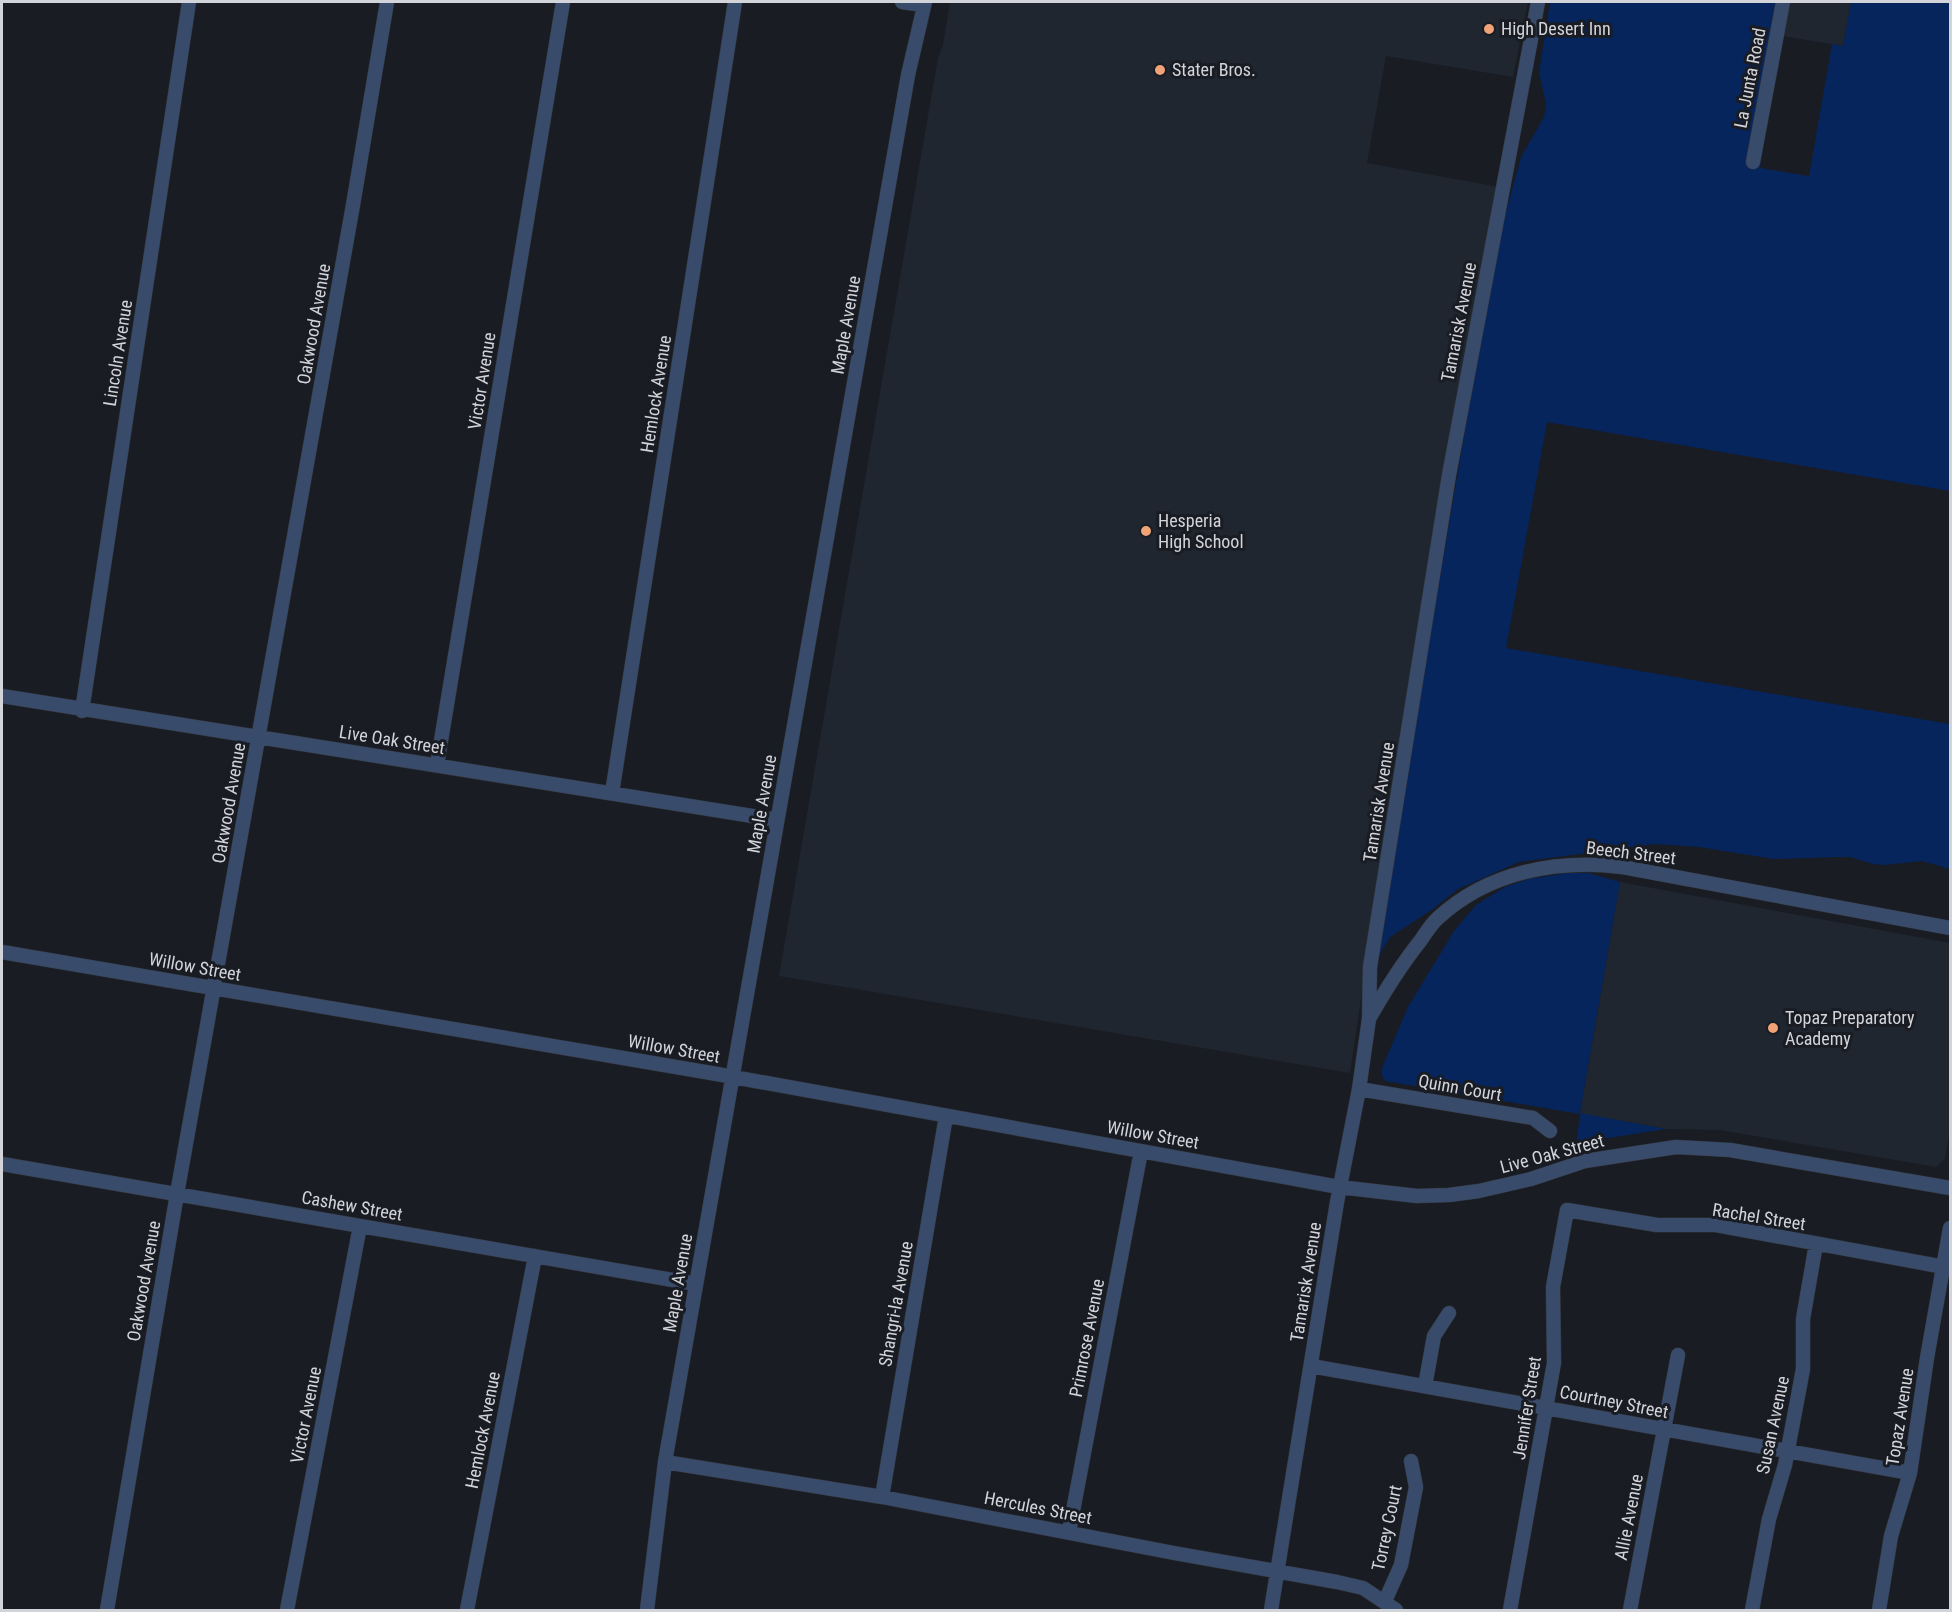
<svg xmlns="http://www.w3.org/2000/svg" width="1952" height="1612" font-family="'Roboto Condensed',sans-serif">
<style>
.built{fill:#1f2630}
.green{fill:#06255d}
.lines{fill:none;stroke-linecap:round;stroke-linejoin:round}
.minor-casing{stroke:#33363c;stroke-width:15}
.minor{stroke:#394b6a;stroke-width:14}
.poi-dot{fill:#efa377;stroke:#191c23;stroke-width:2}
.labels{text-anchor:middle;stroke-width:6;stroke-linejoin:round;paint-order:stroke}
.poi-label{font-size:18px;fill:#d2d4d9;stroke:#191c23;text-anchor:start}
.street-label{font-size:18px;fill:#d2d4d9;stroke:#191c23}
</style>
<rect width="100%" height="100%" fill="#191c23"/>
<path class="built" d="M950,2H1528L1513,77L1386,56L1367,163L1499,187L1462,368L1380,870L1350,1073L779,976L938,58L943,45Z
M1776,2H1851L1843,46L1770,34Z
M1620,882L1950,943V1128L1945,1159L1936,1167L1720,1130L1666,1129L1580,1114Z"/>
<path class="green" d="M1550,2H1776L1770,33L1782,36L1760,168L1809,176L1832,44L1843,46L1851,2H1950V491L1547,422L1506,648L1950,724V869L1922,861L1884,865L1873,864L1850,857H1839L1774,859L1699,847L1655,844L1519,862L1458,889L1430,911L1390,937L1374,964L1496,249L1521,157L1544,117L1546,104L1539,73Z
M1568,873H1588L1620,882L1580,1113L1666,1129L1602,1139L1576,1146L1580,1114L1385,1081L1382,1076V1068L1408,1007L1454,931L1476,905L1505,887L1528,879Z"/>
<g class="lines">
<defs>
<path id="minor" d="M902,2L923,5
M1753,162L1783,2
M2,696L777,820
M82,711L189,2
M437,765L563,2
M612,793L735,2
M2,952L717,1074L1339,1187L1417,1196L1449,1195L1479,1191L1531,1179L1585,1161L1676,1147L1730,1150L1950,1188
M1370,1017C1386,989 1401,965 1421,940C1426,933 1431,924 1438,918C1488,872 1556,859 1622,867L1950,928
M1359,1089L1533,1118L1550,1131
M2,1164L696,1284
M1311,1366L1910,1473
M1425,1386L1434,1336L1449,1313
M665,1462L882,1497L1174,1553L1337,1582L1363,1588L1396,1610
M882,1497L946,1116
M1069,1532L1141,1151
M1385,1601L1401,1565L1416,1487L1411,1461
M107,1610L177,1194L353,205L387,2
M287,1610L360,1226
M467,1610L535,1256
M647,1610L665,1462L908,75L925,2
M1271,1610L1337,1202L1359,1089L1369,1019L1370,967L1449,475L1538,2
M1510,1610L1554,1363L1553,1287L1567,1210L1657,1225H1716L1944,1267
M1630,1610L1678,1355
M1752,1610L1769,1519L1785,1465L1803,1369V1319L1816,1244
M1879,1610L1891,1536L1910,1473L1927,1358L1950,1228"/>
</defs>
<use href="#minor" class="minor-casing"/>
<use href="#minor" class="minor"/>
</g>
<g class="poi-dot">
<circle cx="1489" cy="29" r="6"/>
<circle cx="1160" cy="70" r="6"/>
<circle cx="1146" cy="531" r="6"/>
<circle cx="1773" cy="1028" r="6"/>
</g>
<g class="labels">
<g class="poi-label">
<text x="1501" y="35">High Desert Inn</text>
<text x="1172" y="76">Stater Bros.</text>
<text x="1158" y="527">Hesperia<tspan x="1158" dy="21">High School</tspan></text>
<text x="1785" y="1024">Topaz Preparatory<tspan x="1785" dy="21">Academy</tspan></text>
</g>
<g class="street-label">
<text transform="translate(1750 78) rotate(-79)" y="6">La Junta Road</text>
<text transform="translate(1459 322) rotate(-79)" y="6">Tamarisk Avenue</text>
<text transform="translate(314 324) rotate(-80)" y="6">Oakwood Avenue</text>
<text transform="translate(846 325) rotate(-80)" y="6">Maple Avenue</text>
<text transform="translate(118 353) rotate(-81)" y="6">Lincoln Avenue</text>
<text transform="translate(482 381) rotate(-81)" y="6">Victor Avenue</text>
<text transform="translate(656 394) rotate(-81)" y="6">Hemlock Avenue</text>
<text transform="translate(392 740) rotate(9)" y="6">Live Oak Street</text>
<text transform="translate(1379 802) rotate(-81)" y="6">Tamarisk Avenue</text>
<text transform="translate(229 803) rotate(-80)" y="6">Oakwood Avenue</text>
<text transform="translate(762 804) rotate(-80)" y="6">Maple Avenue</text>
<text transform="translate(1631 853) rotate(7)" y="6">Beech Street</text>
<text transform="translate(195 967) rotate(10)" y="6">Willow Street</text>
<text transform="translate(674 1049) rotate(10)" y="6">Willow Street</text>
<text transform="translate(1460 1088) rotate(10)" y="6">Quinn Court</text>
<text transform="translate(1153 1135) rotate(10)" y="6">Willow Street</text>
<text transform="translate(1552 1154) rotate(-15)" y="6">Live Oak Street</text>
<text transform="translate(352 1206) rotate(10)" y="6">Cashew Street</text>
<text transform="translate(1759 1217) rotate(9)" y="6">Rachel Street</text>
<text transform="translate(144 1281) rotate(-80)" y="6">Oakwood Avenue</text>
<text transform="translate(1306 1282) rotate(-81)" y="6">Tamarisk Avenue</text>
<text transform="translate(678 1283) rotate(-80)" y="6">Maple Avenue</text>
<text transform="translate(896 1304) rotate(-80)" y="6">Shangri-la Avenue</text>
<text transform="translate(1087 1338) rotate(-79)" y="6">Primrose Avenue</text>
<text transform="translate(1614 1402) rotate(11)" y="6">Courtney Street</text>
<text transform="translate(1527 1408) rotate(-81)" y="6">Jennifer Street</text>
<text transform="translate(306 1415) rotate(-79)" y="6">Victor Avenue</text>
<text transform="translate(1900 1417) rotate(-81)" y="6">Topaz Avenue</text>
<text transform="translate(1773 1425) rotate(-78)" y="6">Susan Avenue</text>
<text transform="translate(483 1430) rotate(-79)" y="6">Hemlock Avenue</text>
<text transform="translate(1038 1508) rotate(11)" y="6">Hercules Street</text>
<text transform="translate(1629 1517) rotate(-79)" y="6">Allie Avenue</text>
<text transform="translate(1387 1528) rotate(-78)" y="6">Torrey Court</text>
</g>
</g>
<rect width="1952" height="1612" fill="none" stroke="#d2d4d9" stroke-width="6"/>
</svg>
